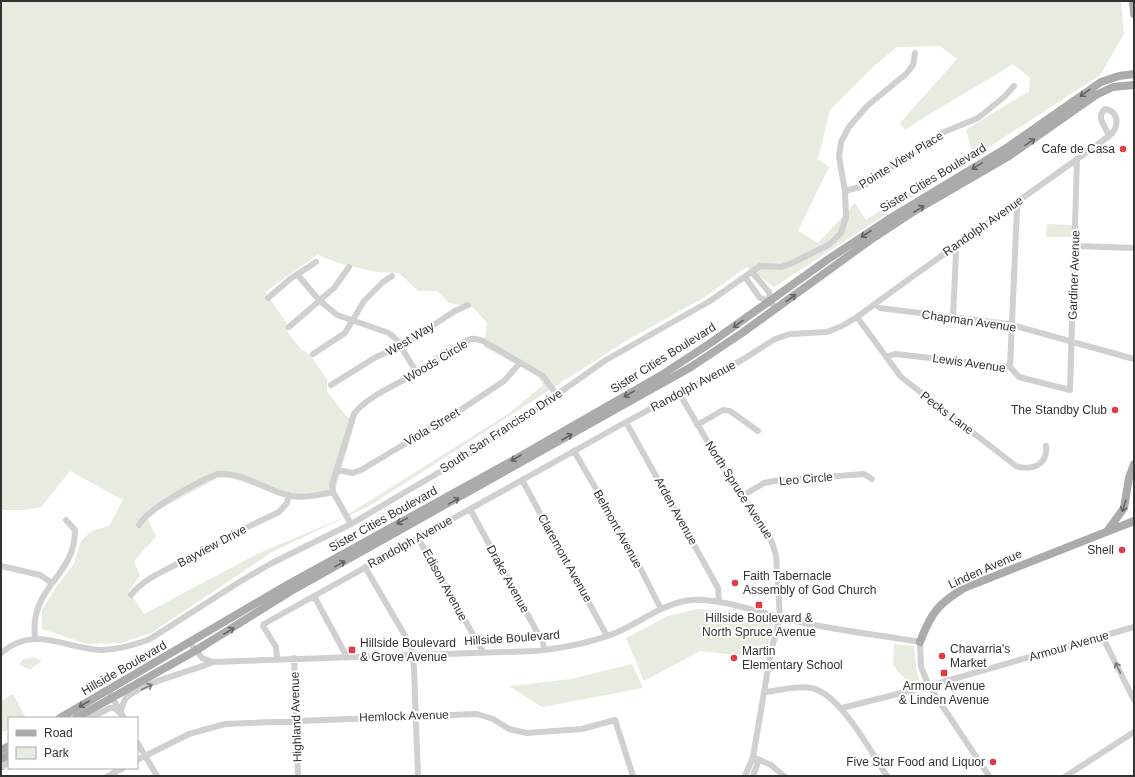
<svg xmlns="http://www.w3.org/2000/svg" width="1135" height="777" font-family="Arial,sans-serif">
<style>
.green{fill:#e6ecdf;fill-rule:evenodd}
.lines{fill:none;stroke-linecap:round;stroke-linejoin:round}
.minor{stroke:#d0d0d0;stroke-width:6}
.major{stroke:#ababab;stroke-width:8}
.oneway{stroke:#636363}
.oneway2{stroke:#7a7a7a}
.poi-dot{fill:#e63946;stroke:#fff;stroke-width:1.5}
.labels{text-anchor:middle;stroke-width:4;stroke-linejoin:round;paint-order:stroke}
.poi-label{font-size:12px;fill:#333;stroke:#fff;text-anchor:end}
.street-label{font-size:12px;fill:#333;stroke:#fff}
</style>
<rect width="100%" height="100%" fill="#fff"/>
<path class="green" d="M1,1H1121L1124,34L1100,75L774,287L747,267L703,298L624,342L371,505L272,552L151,633L121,643L87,644L42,629V610L57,586L74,564L81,541L91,531L109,526L123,500L70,471L41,507L24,510H1ZM940,46L957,59L900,123L905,130C940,106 977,87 1013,64L1030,78L1029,91L966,130L972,150L866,220L855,203L818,243L798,231L829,167L818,159L830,110L873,67L897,47ZM317,255L345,265L377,272L399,273L418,291H437L449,303L474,308L487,323L484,347L538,376L543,385L508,414L342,518L257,554L144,614L129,591L140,576L134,561L156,537L148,519L160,509L218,478H231L281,495L302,500L327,496L336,488L355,422L346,416L327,391V379L310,355L301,349L288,333L286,322L265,292Z
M1047,224L1072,225V237H1046Z
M698,609L727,612L773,624L767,658L700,651L644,681L626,638L668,616Z
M894,644L914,646L916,670L919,680L907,684L904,677L902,676L893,665Z
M33,657L42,661L32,668L31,670L19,665L22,660Z
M632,664L643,688L542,707L509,686L571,679Z
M13,694L26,718H9V729L3,732L1,729V701Z"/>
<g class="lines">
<path class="minor" d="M845,191L863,186L944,132L978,118L1004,97L1014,86
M1075,246L1134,248
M752,272L769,292L770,301L776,309
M297,274L319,300L337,315L389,333L396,339L417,373
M745,277L760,298L770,301
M268,298L290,279L316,262
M875,304L880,308L1008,324L1134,359
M857,317L901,377L1016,466C1032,471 1048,465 1046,446
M953,318L956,253L953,247
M289,327L334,288L349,267
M313,354L345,333L364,301L383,282L392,276
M886,357L895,354L1010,367L1019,377L1070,390L1077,159
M1010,367L1017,209L1015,203
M331,385L376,357L401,346L455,311L468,305
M679,393L716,456L771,540L776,555L780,618L771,651L753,757L745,776
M626,422L718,588L719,602
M697,425L723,410L730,411L758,431
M574,451L628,544L661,609
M337,470L353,473L361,470L450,417L504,381L520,363
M522,480L607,636
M742,496L764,483L774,481L864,474L872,479
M470,509L543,643L544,650
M351,524L333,492L332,485L354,414C367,396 399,384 418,372C430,365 459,342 471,339C475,338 479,340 483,341L543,376L557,395
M139,525C148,508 198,482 217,474C243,471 265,491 291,496C305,498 319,495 333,492
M418,538L483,652
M1,566L40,575L52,583
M365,567L411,646L414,668L418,776
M131,595C143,580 160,573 177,564C210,545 245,528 279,512L287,503L289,495
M314,596L347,657
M1102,636L1134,700
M35,638C29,586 75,578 75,530L66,520
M190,643L202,658L213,662L534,651C564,648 594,643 622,630C645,619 665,603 691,600C720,597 770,616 800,622C840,631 880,635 920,642L921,667L929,686L989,776
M1,653C36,624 64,649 101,650C118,650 134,645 150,639L241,581L272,563L351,524L460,460L525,417L606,360L710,301L760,266L781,267L790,264L830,244L841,233L846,217L845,191L839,157L841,142L849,127L867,106L906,74L913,65L915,53
M294,658L298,776
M277,659L276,647L263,626L264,624L626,422L742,360L775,339L790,334L827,332L842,326L857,317C940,256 1025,197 1109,136C1119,129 1120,111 1105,109C1095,118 1106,126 1109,136
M108,690L124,718
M765,692C779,691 796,685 811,688C840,693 870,751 887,776
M842,708L929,686L1134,627
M120,713C122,708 123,702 126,698C143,682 190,672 213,662
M90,718L110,708H114L120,713
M137,742L157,776
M753,757L771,765L784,776
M753,757L758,762L753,776
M137,760L189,734L225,724L477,714L493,719L509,729L527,733L582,729L615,720L633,776
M1,768L9,762
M108,776L123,768
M1066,776L1134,732"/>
<path class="major" d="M1133,1L1134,14
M1108,530L1124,508L1129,478L1134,464
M920,642C931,613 938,604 964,588L1134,521
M60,718L287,585L512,461L660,376L712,342L827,260L889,219L1005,149L1101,82L1119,76L1134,74
M76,718L195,651L291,591L691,367L742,333L869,241L916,210L1009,156L1096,95L1113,87L1134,85
M1,750L9,746
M1,759L9,755"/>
</g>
<defs><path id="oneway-shaft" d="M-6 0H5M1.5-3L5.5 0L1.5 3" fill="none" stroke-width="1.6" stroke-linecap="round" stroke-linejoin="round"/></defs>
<g class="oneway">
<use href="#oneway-shaft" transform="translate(1085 93) rotate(144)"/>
<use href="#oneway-shaft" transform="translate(1030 142) rotate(-34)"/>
<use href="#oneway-shaft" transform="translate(977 166) rotate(149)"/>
<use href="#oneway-shaft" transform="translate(919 209) rotate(-31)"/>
<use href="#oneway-shaft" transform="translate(866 234) rotate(147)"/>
<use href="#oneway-shaft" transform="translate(791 298) rotate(-37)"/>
<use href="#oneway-shaft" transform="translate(738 324) rotate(144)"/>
<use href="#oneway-shaft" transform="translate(629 394) rotate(150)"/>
<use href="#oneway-shaft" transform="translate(567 437) rotate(-30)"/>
<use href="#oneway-shaft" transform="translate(516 458) rotate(150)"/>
<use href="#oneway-shaft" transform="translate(454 501) rotate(-29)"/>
<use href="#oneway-shaft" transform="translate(1124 506) rotate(107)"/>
<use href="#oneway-shaft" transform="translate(402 521) rotate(151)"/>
<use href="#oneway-shaft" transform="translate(340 564) rotate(-29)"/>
<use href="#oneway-shaft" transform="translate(229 631) rotate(-31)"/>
<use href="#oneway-shaft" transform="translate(84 704) rotate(150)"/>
</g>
<g class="oneway2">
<use href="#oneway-shaft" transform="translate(1118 668) rotate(-116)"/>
<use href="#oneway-shaft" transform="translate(147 687) rotate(-26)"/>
</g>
<g class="poi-dot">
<circle cx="1123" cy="149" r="4"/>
<circle cx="1115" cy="410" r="4"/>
<circle cx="1122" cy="550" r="4"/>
<circle cx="735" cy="583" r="4"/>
<rect x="755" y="601" width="8" height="8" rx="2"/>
<rect x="348" y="646" width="8" height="8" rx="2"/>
<circle cx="942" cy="656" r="4"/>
<circle cx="734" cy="658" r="4"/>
<rect x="940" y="669" width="8" height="8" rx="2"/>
<circle cx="993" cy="762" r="4"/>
</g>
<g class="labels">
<g class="poi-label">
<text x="1115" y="153">Cafe de Casa</text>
<text x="1107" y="414">The Standby Club</text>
<text x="1114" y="554">Shell</text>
<text x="743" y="580" text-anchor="start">Faith Tabernacle<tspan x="743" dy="14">Assembly of God Church</tspan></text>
<text x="759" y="622" text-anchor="middle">Hillside Boulevard &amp;<tspan x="759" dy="14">North Spruce Avenue</tspan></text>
<text x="360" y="647" text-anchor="start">Hillside Boulevard<tspan x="360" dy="14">&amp; Grove Avenue</tspan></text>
<text x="950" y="653" text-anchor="start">Chavarria's<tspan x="950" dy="14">Market</tspan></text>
<text x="742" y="655" text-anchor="start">Martin<tspan x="742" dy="14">Elementary School</tspan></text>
<text x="944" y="690" text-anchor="middle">Armour Avenue<tspan x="944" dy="14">&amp; Linden Avenue</tspan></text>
<text x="985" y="766">Five Star Food and Liquor</text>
</g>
<g class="street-label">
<text transform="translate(901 160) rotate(-32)" y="4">Pointe View Place</text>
<text transform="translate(933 178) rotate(-31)" y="4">Sister Cities Boulevard</text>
<text transform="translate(983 226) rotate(-35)" y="4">Randolph Avenue</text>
<text transform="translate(1074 275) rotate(-88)" y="4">Gardiner Avenue</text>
<text transform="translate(969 321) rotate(8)" y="4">Chapman Avenue</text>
<text transform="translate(410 339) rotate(-31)" y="4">West Way</text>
<text transform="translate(663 358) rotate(-32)" y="4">Sister Cities Boulevard</text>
<text transform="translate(436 361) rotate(-31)" y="4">Woods Circle</text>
<text transform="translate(969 363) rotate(8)" y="4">Lewis Avenue</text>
<text transform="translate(693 386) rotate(-28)" y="4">Randolph Avenue</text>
<text transform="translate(947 413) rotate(37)" y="4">Pecks Lane</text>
<text transform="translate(432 427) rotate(-31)" y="4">Viola Street</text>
<text transform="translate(501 431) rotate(-33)" y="4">South San Francisco Drive</text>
<text transform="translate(806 479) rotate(-5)" y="4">Leo Circle</text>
<text transform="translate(739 490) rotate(57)" y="4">North Spruce Avenue</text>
<text transform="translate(676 511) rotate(61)" y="4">Arden Avenue</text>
<text transform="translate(383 519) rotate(-29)" y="4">Sister Cities Boulevard</text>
<text transform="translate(618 529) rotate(61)" y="4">Belmont Avenue</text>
<text transform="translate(410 542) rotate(-29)" y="4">Randolph Avenue</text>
<text transform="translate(212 546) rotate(-28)" y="4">Bayview Drive</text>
<text transform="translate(565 558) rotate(61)" y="4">Claremont Avenue</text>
<text transform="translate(985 569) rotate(-24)" y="4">Linden Avenue</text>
<text transform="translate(508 579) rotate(61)" y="4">Drake Avenue</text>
<text transform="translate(445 585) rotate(61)" y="4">Edison Avenue</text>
<text transform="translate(512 638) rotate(-4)" y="4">Hillside Boulevard</text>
<text transform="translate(1069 646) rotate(-16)" y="4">Armour Avenue</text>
<text transform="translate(124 668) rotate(-30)" y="4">Hillside Boulevard</text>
<text transform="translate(404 716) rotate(-2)" y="4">Hemlock Avenue</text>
<text transform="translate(296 717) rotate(-92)" y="4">Highland Avenue</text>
</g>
</g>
<rect width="1135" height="777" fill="none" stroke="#333333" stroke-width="4"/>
<rect x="8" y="717" width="130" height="52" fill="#ffffff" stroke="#adadad"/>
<rect x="16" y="730" width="20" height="6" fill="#ababab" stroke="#adadad"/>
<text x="44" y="737" font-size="12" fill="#333333">Road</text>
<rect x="16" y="747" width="20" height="12" fill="#e6ecdf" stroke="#adadad"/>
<text x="44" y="757" font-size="12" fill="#333333">Park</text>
</svg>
